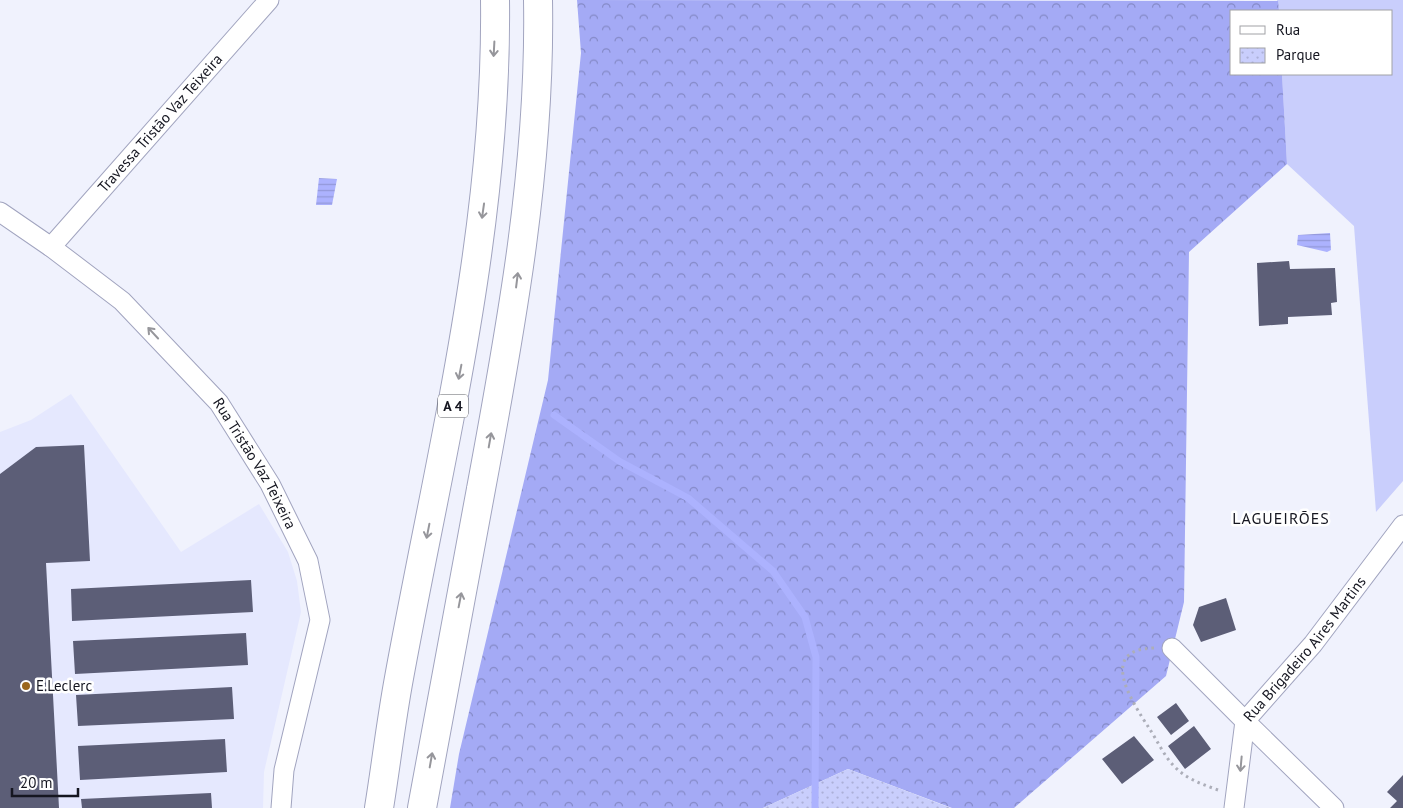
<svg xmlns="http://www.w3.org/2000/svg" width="1403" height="808" font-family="'PT Sans',sans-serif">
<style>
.built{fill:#e5e8fe}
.grass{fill:#c9cefc}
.forest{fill:url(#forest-crowns)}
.park{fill:url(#park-dots)}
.water{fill:url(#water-rules)}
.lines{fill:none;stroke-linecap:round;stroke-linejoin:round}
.stream{stroke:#acb2fe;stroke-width:7}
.building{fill:#5c5e77}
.street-casing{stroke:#a1a4bf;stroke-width:21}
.highway-casing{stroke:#a1a4bf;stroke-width:30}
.path{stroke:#acaeb9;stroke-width:3;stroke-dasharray:2.5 4;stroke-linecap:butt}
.street{stroke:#fff;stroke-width:19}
.highway{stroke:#fff;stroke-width:28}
.oneway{stroke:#96969b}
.poi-dot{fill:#9b661d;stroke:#fff;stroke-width:2}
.labels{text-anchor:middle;stroke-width:5;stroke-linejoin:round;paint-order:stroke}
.shield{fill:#fff;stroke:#5b5c63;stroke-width:1}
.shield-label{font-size:14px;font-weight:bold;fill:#151620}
.street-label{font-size:15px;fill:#151620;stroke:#fff}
.poi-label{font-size:15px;fill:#151620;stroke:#fff;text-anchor:start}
.neighbourhood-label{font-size:16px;letter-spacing:1px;fill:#151620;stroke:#fff}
</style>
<defs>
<pattern id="forest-crowns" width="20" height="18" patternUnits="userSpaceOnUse" patternTransform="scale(1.25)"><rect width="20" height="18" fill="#a4aaf5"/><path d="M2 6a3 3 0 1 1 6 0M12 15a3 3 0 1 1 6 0" fill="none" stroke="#8489c6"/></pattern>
<pattern id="park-dots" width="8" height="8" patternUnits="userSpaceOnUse" patternTransform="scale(1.25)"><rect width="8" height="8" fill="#c9cefc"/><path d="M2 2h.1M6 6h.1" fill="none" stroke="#acb0d8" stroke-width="1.8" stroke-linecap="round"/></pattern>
<pattern id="water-rules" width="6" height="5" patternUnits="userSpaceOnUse" patternTransform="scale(1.25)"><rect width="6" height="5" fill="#acb2fe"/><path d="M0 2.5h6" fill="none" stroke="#9398d9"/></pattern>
</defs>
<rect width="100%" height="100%" fill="#f0f2fd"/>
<path class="built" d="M71,394L181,552L259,504L288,552L297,581L301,612L264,772L263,808H0V432L31,420Z"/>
<path class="grass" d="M1277,0H1403V481L1376,512L1354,226L1287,164L1282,74H1392V11H1279Z"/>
<path class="forest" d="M577,0L1278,1L1279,11H1232V74H1282L1287,164L1189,252L1184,602L1166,676L1014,808H952L848,769L763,808H450L459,754L548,380L581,53Z"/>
<path class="park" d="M848,769L951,808H952H763Z"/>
<path class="water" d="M319,178L337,179L332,205H316Z
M1330,233L1331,250L1327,252L1297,245L1298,235Z"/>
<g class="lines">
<path class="stream" d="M554,415L619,461L688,498L773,571L805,617L816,657L815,808"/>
</g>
<path class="building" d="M1289,261L1290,269L1335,268L1337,302L1331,303L1332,315L1288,317V324L1259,326L1257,263Z
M84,445L90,561L46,563L59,808H0V474L36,447Z
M251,580L253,612L72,621L71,589Z
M1226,598L1236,630L1201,642L1193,625L1199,607Z
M246,633L248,665L75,674L73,641Z
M232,687L234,719L78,726L76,695Z
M1176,703L1189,721L1171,735L1157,717Z
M1194,726L1211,749L1185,769L1168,746Z
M1134,736L1154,760L1122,784L1102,759Z
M225,739L227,772L80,780L78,746Z
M1403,775V808H1390L1397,801L1387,792Z
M211,793L212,808H82L81,799Z"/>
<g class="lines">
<defs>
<g id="street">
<path id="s1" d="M0,212L51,247L122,301L219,403L270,484L308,561L320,620L284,770L281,808"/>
<path id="s2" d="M51,247L269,0"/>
<path d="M1172,648L1245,721L1234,808"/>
<path id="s3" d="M1334,808L1245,721L1313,644L1403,525"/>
</g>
<path id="highway" d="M379,808C386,765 391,721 399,678C440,453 498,231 495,0
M422,808C441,701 461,595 481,489C511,328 541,164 538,0"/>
</defs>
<use href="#street" class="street-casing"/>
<use href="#highway" class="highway-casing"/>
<path class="path" d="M1154,648C1096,649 1133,703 1149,728C1157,740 1164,756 1174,766C1186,779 1202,784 1218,790"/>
<use href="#street" class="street"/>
<use href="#highway" class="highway"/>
</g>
<defs><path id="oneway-shaft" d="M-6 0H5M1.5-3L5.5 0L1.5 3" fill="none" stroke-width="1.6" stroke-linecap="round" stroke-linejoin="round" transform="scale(1.25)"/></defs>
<g class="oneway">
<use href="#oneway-shaft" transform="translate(494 49) rotate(93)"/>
<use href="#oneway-shaft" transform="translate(483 211) rotate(98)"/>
<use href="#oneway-shaft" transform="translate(517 280) rotate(-83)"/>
<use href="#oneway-shaft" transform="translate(153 333) rotate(-133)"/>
<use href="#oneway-shaft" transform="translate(460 372) rotate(101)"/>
<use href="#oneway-shaft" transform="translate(490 440) rotate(-80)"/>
<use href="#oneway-shaft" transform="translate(428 531) rotate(101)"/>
<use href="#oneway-shaft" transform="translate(460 600) rotate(-79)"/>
<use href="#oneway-shaft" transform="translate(431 760) rotate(-80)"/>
<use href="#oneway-shaft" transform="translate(1241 764) rotate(95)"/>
</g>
<circle class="poi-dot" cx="26" cy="686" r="5"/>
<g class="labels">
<rect class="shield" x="438" y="394.5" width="30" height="23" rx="4"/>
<g class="shield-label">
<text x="453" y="411">A 4</text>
</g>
<g class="street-label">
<text dy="5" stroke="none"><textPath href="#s2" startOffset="165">Travessa Tristão Vaz Teixeira</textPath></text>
<text dy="5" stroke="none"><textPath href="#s1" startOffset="362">Rua Tristão Vaz Teixeira</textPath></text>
<text dy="5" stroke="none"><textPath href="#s3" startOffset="218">Rua Brigadeiro Aires Martins</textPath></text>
</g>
<g class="poi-label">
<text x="36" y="691">E.Leclerc</text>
</g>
<g class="neighbourhood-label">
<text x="1281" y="524">LAGUEIRÕES</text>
</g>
</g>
<rect x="1230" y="10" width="162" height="65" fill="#ffffff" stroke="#a1a2a6"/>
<rect x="1240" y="26" width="25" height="8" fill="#ffffff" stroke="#a1a2a6"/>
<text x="1276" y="35" font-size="15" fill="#151620">Rua</text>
<rect x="1240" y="48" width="25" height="15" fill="url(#park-dots)" stroke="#a1a2a6"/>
<text x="1276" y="60" font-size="15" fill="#151620">Parque</text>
<path d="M12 788v8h66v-8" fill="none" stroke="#151620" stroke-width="2.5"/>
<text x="20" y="788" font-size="15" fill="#151620" stroke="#ffffff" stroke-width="4" paint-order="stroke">20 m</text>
</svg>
